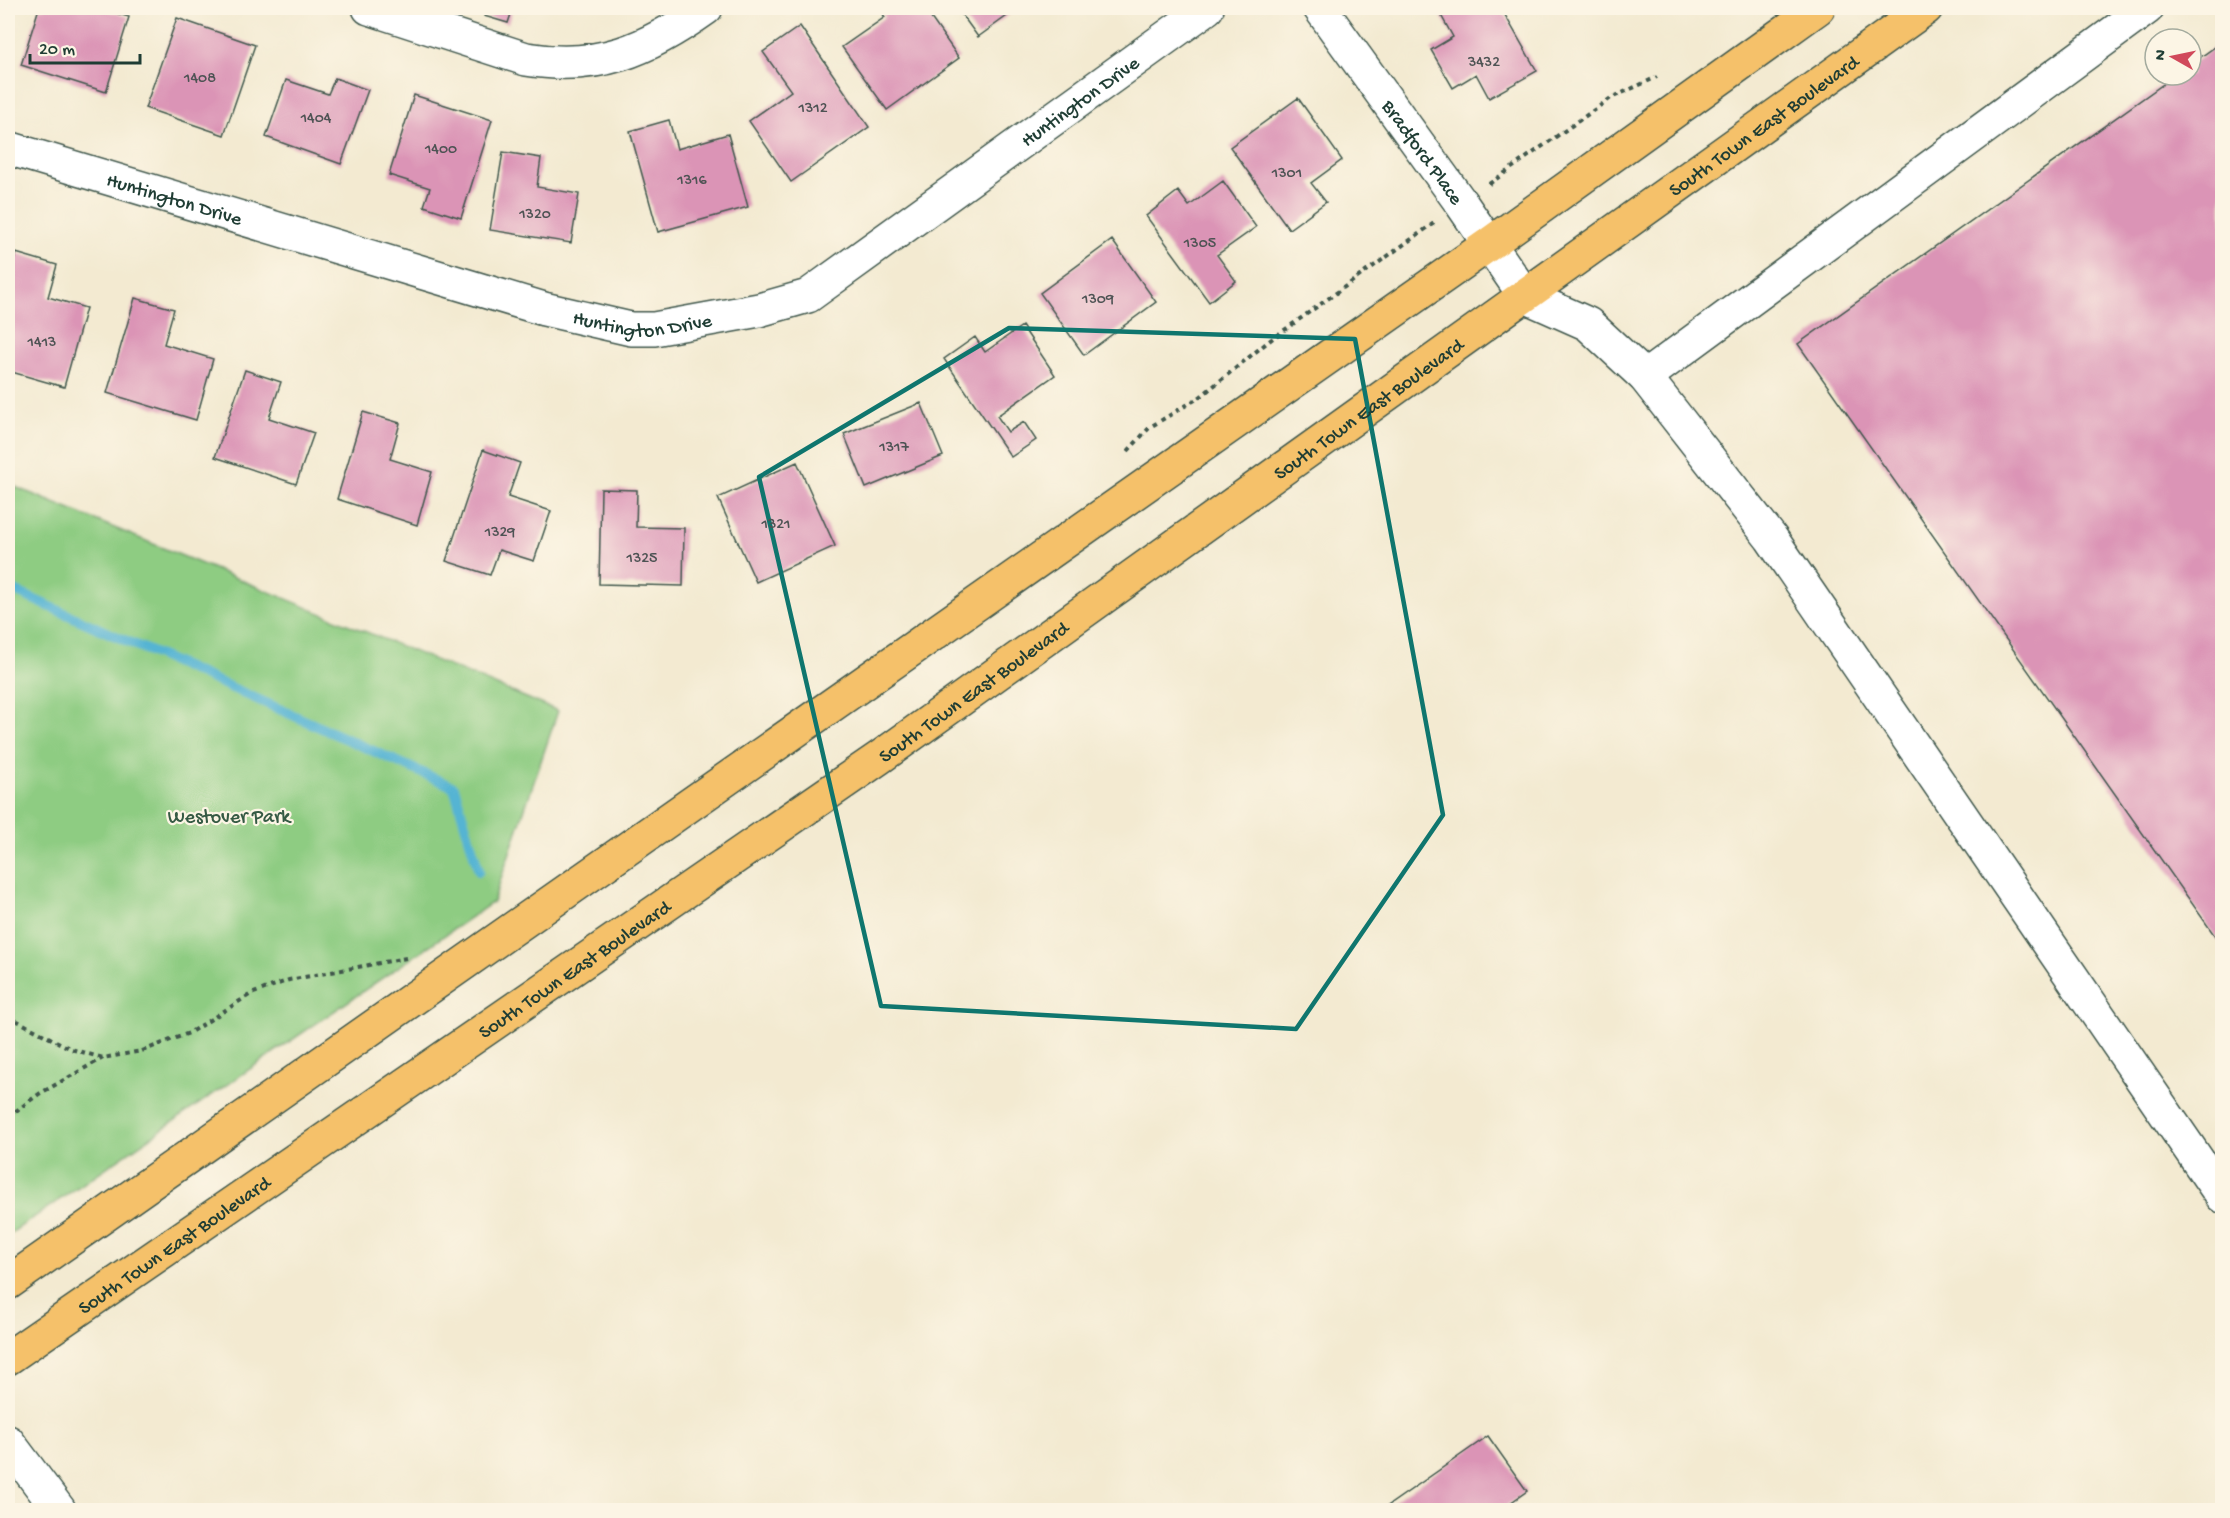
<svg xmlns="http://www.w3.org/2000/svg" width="2230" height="1518" font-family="'Gochi Hand',sans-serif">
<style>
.green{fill:#8ecc82;stroke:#56845b;stroke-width:1.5}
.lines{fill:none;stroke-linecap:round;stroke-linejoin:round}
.stream{stroke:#54b4d3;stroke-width:10}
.building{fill:#db94b6}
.minor-casing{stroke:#3f574c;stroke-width:36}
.major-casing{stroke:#3f574c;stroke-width:36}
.path{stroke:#3f574c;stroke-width:4;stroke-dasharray:4.5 4.5;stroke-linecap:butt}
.minor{stroke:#fff;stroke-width:33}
.major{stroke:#f5c16b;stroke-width:33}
.marked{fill:none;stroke:#0f766e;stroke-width:4.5;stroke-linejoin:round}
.labels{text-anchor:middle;stroke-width:4.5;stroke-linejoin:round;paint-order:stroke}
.number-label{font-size:16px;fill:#4e5354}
.street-label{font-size:20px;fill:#1f3d34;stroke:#fcf5e5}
.park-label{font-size:20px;fill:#355a44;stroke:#fcf5e5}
</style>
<rect width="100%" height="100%" fill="#fcf5e5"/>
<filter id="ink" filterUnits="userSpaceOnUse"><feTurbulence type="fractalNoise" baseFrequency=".0167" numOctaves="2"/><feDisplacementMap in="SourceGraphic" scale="12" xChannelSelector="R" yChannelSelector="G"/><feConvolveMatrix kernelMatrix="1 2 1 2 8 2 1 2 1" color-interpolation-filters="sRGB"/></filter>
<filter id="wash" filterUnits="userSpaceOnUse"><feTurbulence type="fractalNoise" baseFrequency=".008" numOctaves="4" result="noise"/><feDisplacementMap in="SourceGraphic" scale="24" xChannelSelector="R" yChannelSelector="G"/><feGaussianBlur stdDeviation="1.35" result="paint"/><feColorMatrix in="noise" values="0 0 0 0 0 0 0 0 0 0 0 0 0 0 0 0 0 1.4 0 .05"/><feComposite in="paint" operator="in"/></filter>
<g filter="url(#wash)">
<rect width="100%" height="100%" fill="#f3ead1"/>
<path class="green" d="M8,484L558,711L493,902L8,1235Z"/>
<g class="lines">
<path class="stream" d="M8,588L454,787L479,871"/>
</g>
<g id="blocks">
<path class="building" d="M39,8H99L129,17L106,92L21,65Z
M486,8H513L508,23L484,16Z
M879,8H924L959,58L887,110L842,47L885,17Z
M957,8H1018L978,37Z
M1437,8H1501L1537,71L1489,98L1476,74L1453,88L1431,50L1453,37Z
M177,18L255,45L224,135L145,108Z
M800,26L869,127L791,182L749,121L791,91L763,52Z
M2222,42V946L1798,344L2176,75H2191V64Z
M335,78L368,90L341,164L266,137L286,80L328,94Z
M414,95L492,120L461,218L424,206L430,188L389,175Z
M1298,98L1342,160L1311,183L1326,202L1289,229L1230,147Z
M669,120L677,149L728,134L748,207L658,232L630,131Z
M503,152L541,158L537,187L579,194L571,243L490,230Z
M1223,181L1256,227L1217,255L1236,281L1209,302L1146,216L1178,191L1189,206Z
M1112,240L1156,302L1084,355L1040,293Z
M16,253L57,265L48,297L86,308L64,387L8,371V282Z
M135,298L174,309L164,344L213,359L196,420L107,393Z
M1022,326L1055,375L997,416L1008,432L1024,422L1036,440L1011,457L944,359L975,337L985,352Z
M245,370L281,382L269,418L314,433L296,484L215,457Z
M921,403L943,456L866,488L844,434Z
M363,412L400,423L390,459L432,472L417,525L337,499Z
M483,450L520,463L508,497L551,511L534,561L499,550L490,575L446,561Z
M797,462L835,546L756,582L718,498Z
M601,489L637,490L636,527L684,528L683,586L599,584Z
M1488,1436L1527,1491L1500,1510H1382Z"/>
</g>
</g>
<g filter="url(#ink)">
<use href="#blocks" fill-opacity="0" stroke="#3f574c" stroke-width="1.5"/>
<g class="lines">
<defs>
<g id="minor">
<path d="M369,8L526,59C599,71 647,50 706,8"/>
<path id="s1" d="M1320,8L1461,203L1525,296L1588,324L1645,377L1771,538L2222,1196"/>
<path id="s2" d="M8,148L544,309L631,329H654L759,310L808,296L1207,8"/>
<path d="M1645,377L2147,8"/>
<path d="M8,1442L59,1510"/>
</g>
<g id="major">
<path d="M8,1283L1488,245L1818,8"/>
<path id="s3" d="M8,1358L879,758L1926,8"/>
</g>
</defs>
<use href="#minor" class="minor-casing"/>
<use href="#major" class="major-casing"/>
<path class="path" d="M1489,184L1611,98L1657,77
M1128,451L1150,427L1200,397L1269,341L1434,223
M8,1016L71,1049L103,1058L142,1051L189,1033L251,994L289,980L406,958
M8,1117L39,1094L103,1058"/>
<use href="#minor" class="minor"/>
<use href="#major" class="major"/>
</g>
</g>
<path class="marked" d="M1009,328L1355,339L1443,815L1296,1029L881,1006L759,477Z"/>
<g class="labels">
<g class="number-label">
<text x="1484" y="66">3432</text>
<text x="200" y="82">1408</text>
<text x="813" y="112">1312</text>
<text x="316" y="122">1404</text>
<text x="441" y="153">1400</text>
<text x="1287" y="177">1301</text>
<text x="692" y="184">1316</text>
<text x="535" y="218">1320</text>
<text x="1200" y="247">1305</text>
<text x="1098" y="303">1309</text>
<text x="42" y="346">1413</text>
<text x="894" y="451">1317</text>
<text x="776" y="528">1321</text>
<text x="500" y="536">1329</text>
<text x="642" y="562">1325</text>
</g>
<g class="street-label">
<text dy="7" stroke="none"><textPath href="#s2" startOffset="1164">Huntington Drive</textPath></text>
<text dy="7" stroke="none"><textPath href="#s3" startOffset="2145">South Town East Boulevard</textPath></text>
<text dy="7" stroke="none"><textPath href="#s1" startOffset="177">Bradford Place</textPath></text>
<text dy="7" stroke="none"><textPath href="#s2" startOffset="174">Huntington Drive</textPath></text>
<text dy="7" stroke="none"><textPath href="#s2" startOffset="660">Huntington Drive</textPath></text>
<text dy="7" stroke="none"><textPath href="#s3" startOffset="1659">South Town East Boulevard</textPath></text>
<text dy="7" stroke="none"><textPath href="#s3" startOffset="1173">South Town East Boulevard</textPath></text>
<text dy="7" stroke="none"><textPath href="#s3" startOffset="687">South Town East Boulevard</textPath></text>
<text dy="7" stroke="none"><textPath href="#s3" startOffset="201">South Town East Boulevard</textPath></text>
</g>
<g class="park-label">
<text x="229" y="822">Westover Park</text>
</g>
</g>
<rect width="2230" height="1518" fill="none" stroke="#fcf5e5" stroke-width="30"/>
<g transform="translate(2173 57) rotate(279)"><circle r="28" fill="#fcf5e5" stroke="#a4ab9e" stroke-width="1.5"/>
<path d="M0-4.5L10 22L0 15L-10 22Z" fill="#d1495b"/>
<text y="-9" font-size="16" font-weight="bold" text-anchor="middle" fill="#1f3d34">N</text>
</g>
<path d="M30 54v9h110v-9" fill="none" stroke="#1f3d34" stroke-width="3"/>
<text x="39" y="54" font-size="18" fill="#1f3d34" stroke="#fcf5e5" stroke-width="4.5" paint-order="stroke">20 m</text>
</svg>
